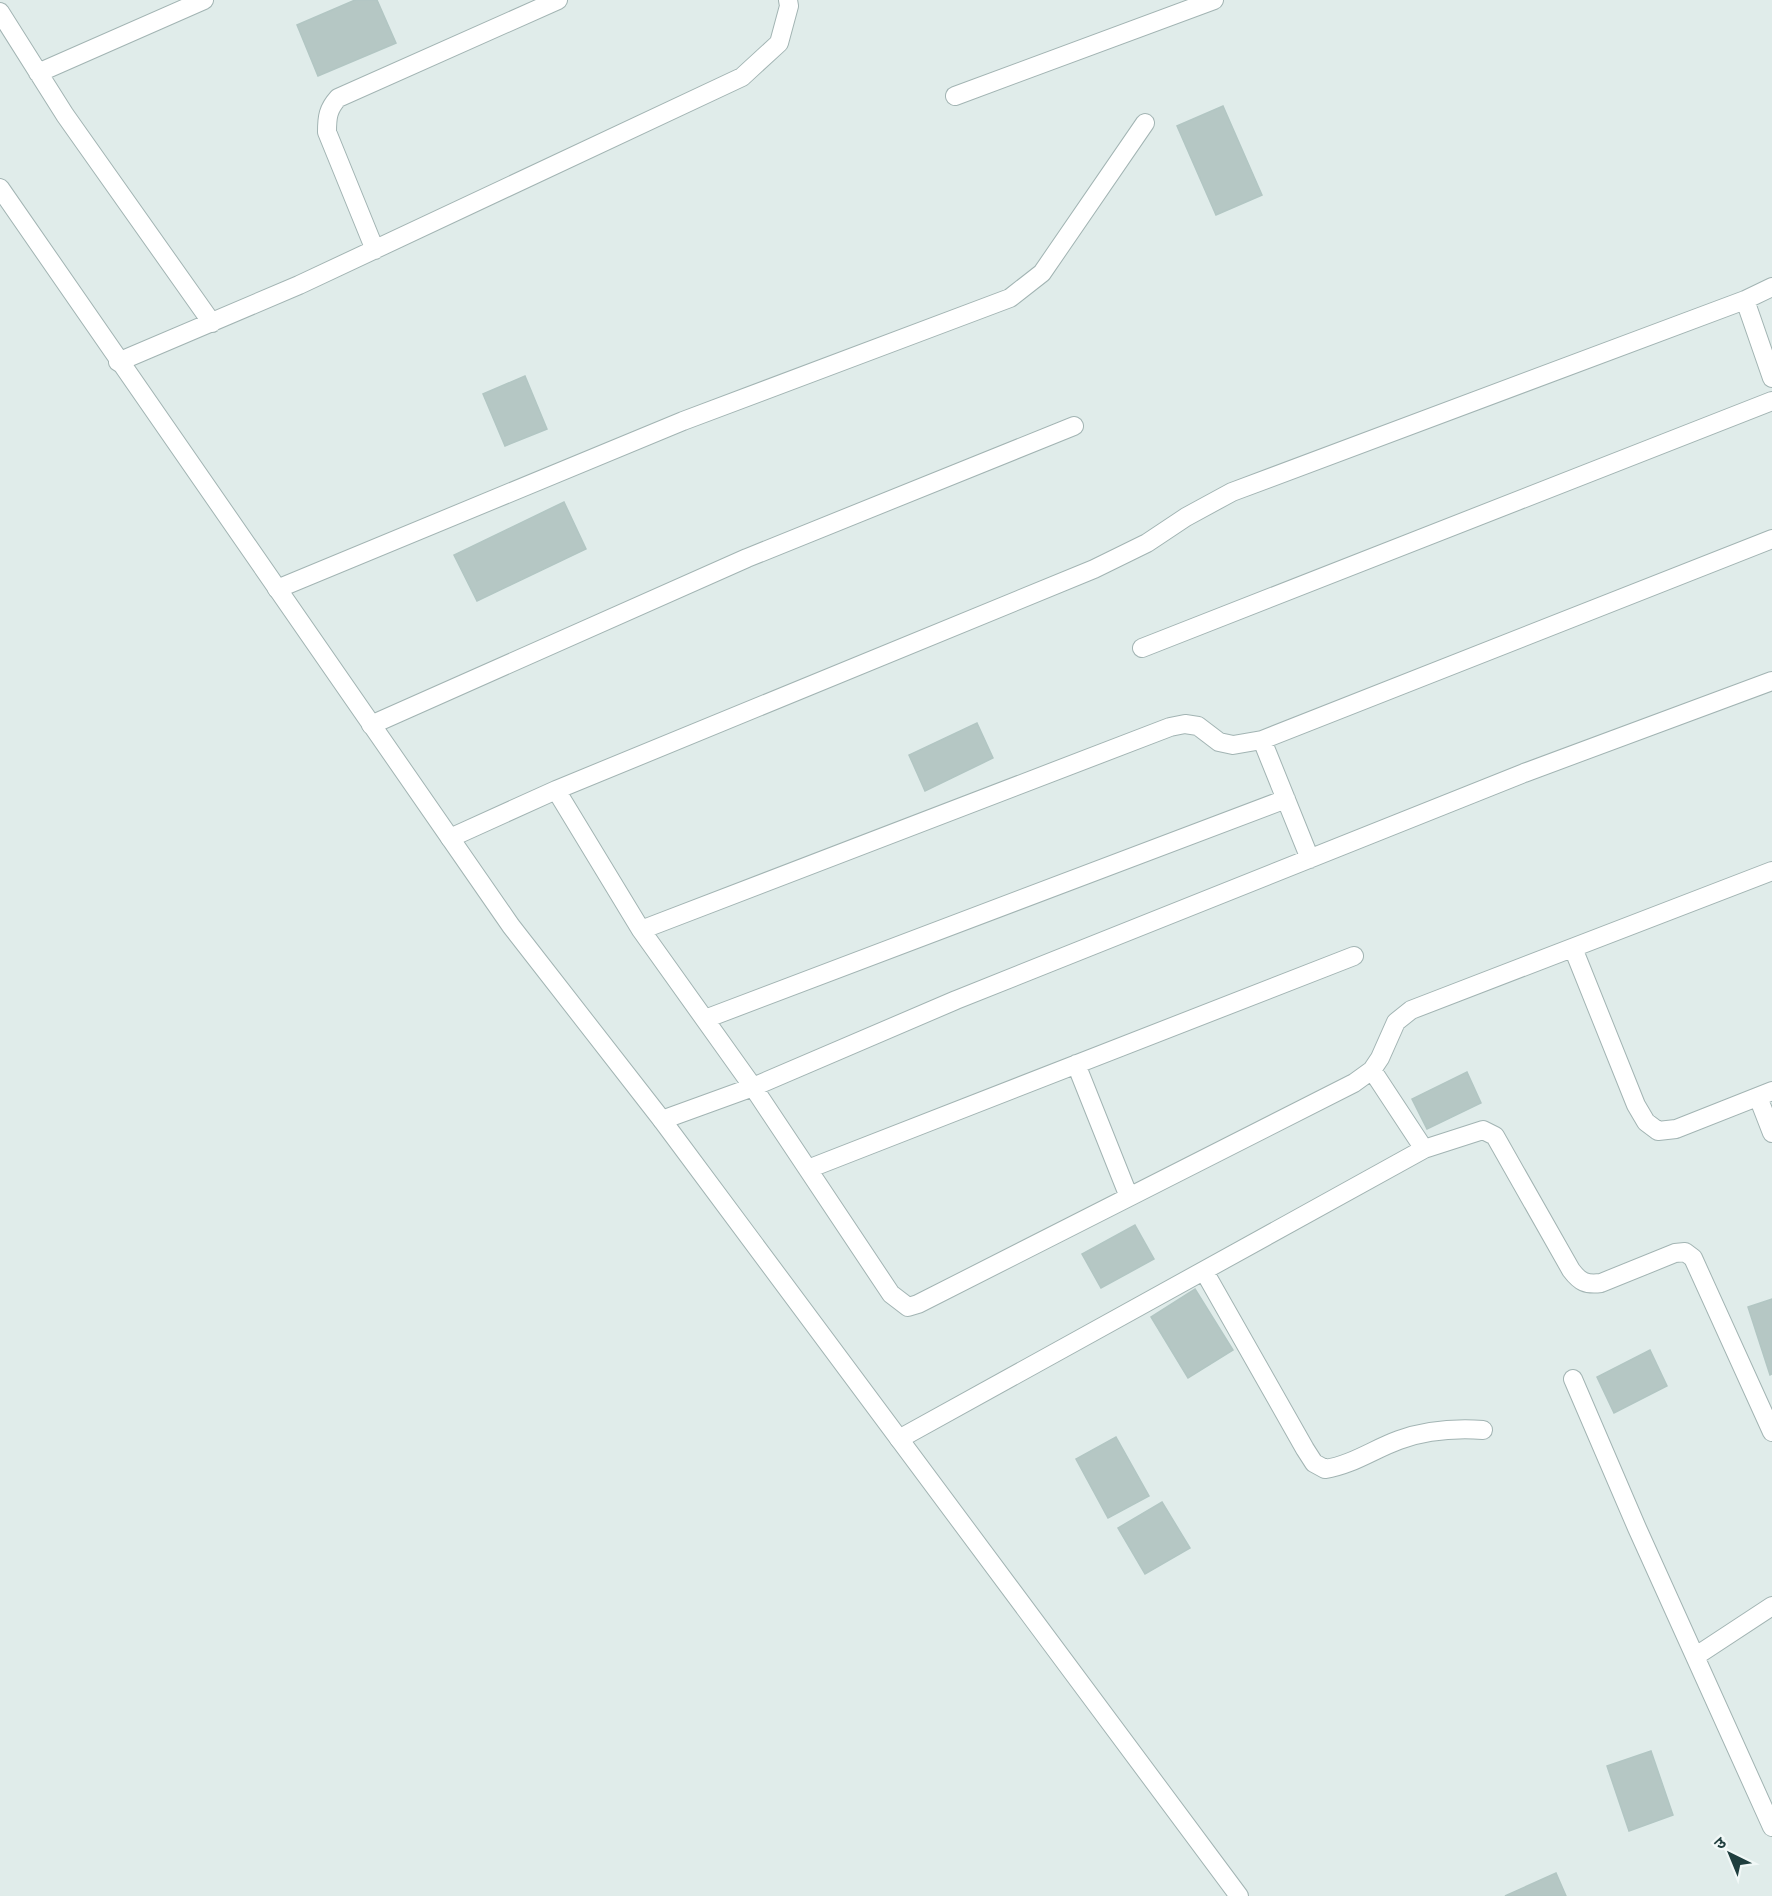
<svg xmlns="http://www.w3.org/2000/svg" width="1772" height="1896" font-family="Rubik,'Noto Sans Devanagari',sans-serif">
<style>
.building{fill:#b5c7c4;stroke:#b2c6c3;stroke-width:1.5}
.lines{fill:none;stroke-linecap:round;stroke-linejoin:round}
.minor-casing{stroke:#a2b4b3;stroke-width:20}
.tertiary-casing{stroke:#a2b4b3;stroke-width:20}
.minor{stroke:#fff;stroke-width:18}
.tertiary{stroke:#fff;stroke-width:18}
</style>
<rect width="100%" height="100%" fill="#e0ecea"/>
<path class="building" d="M355,0H377L396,43L318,76L297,25Z
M1223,106L1262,195L1216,215L1177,126Z
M525,376L547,429L505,446L483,394Z
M564,502L586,549L477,601L454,555Z
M977,723L993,758L925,791L909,755Z
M1467,1072L1481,1103L1427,1129L1412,1099Z
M1135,1225L1154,1259L1101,1288L1082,1254Z
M1195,1289L1233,1350L1188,1378L1151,1317Z
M1772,1299V1374L1770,1375L1748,1307Z
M1650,1350L1667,1386L1614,1413L1597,1377Z
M1116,1437L1149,1496L1108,1518L1076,1459Z
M1162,1502L1190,1548L1145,1574L1118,1528Z
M1651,1751L1673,1815L1629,1831L1607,1766Z
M1556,1873L1566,1896H1505Z"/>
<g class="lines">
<defs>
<path id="minor" d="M0,12L65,115L212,323
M38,73L204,0
M955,96L1214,0
M375,250L327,132C327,117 328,109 338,98L558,0
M1745,300L1772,378
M118,362L299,285L742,77L779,43L789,6L788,0
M277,589L683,421L1010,298L1042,273L1145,123
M1142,648L1772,401
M371,725L747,558L1074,426
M1262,740L1772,539
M556,790L641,930L753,1087L891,1294L908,1307L918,1304L1354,1083L1372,1070L1380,1058L1396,1022L1411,1010L1772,871
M450,838L556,790L1094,569L1147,543L1186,517L1232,492L1745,300L1772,287
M641,930L1170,727L1185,724L1198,726L1219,742L1233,745L1262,740L1310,859
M1573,948L1636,1105L1646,1122L1658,1131L1676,1129L1772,1091
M705,1019L1286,799
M1076,1064L1129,1197
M1372,1070L1424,1149L1483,1130L1495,1136L1571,1270C1580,1282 1586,1285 1601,1283L1675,1253L1685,1252L1693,1258L1772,1432
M1758,1097L1772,1133
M662,1120L753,1087L956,1000L1524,773L1772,681
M808,1169L1354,956
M1204,1271L1305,1449L1314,1463L1325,1469C1352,1465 1374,1449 1399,1440C1427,1430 1454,1428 1483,1430
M1573,1379L1637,1528L1772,1827
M899,1439L1424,1149
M1696,1656L1772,1606"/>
<path id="tertiary" d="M0,188L511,926L662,1120L1239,1896"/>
</defs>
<use href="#minor" class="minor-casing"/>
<use href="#tertiary" class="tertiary-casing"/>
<use href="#minor" class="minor"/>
<use href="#tertiary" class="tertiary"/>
</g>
<g transform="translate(1730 1854) rotate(317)" stroke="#f1f8f7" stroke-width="4.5" paint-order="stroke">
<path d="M0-4.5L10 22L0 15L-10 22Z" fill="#1f3e3e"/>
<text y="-9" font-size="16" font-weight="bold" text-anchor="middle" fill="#1f3e3e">उ</text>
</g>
</svg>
